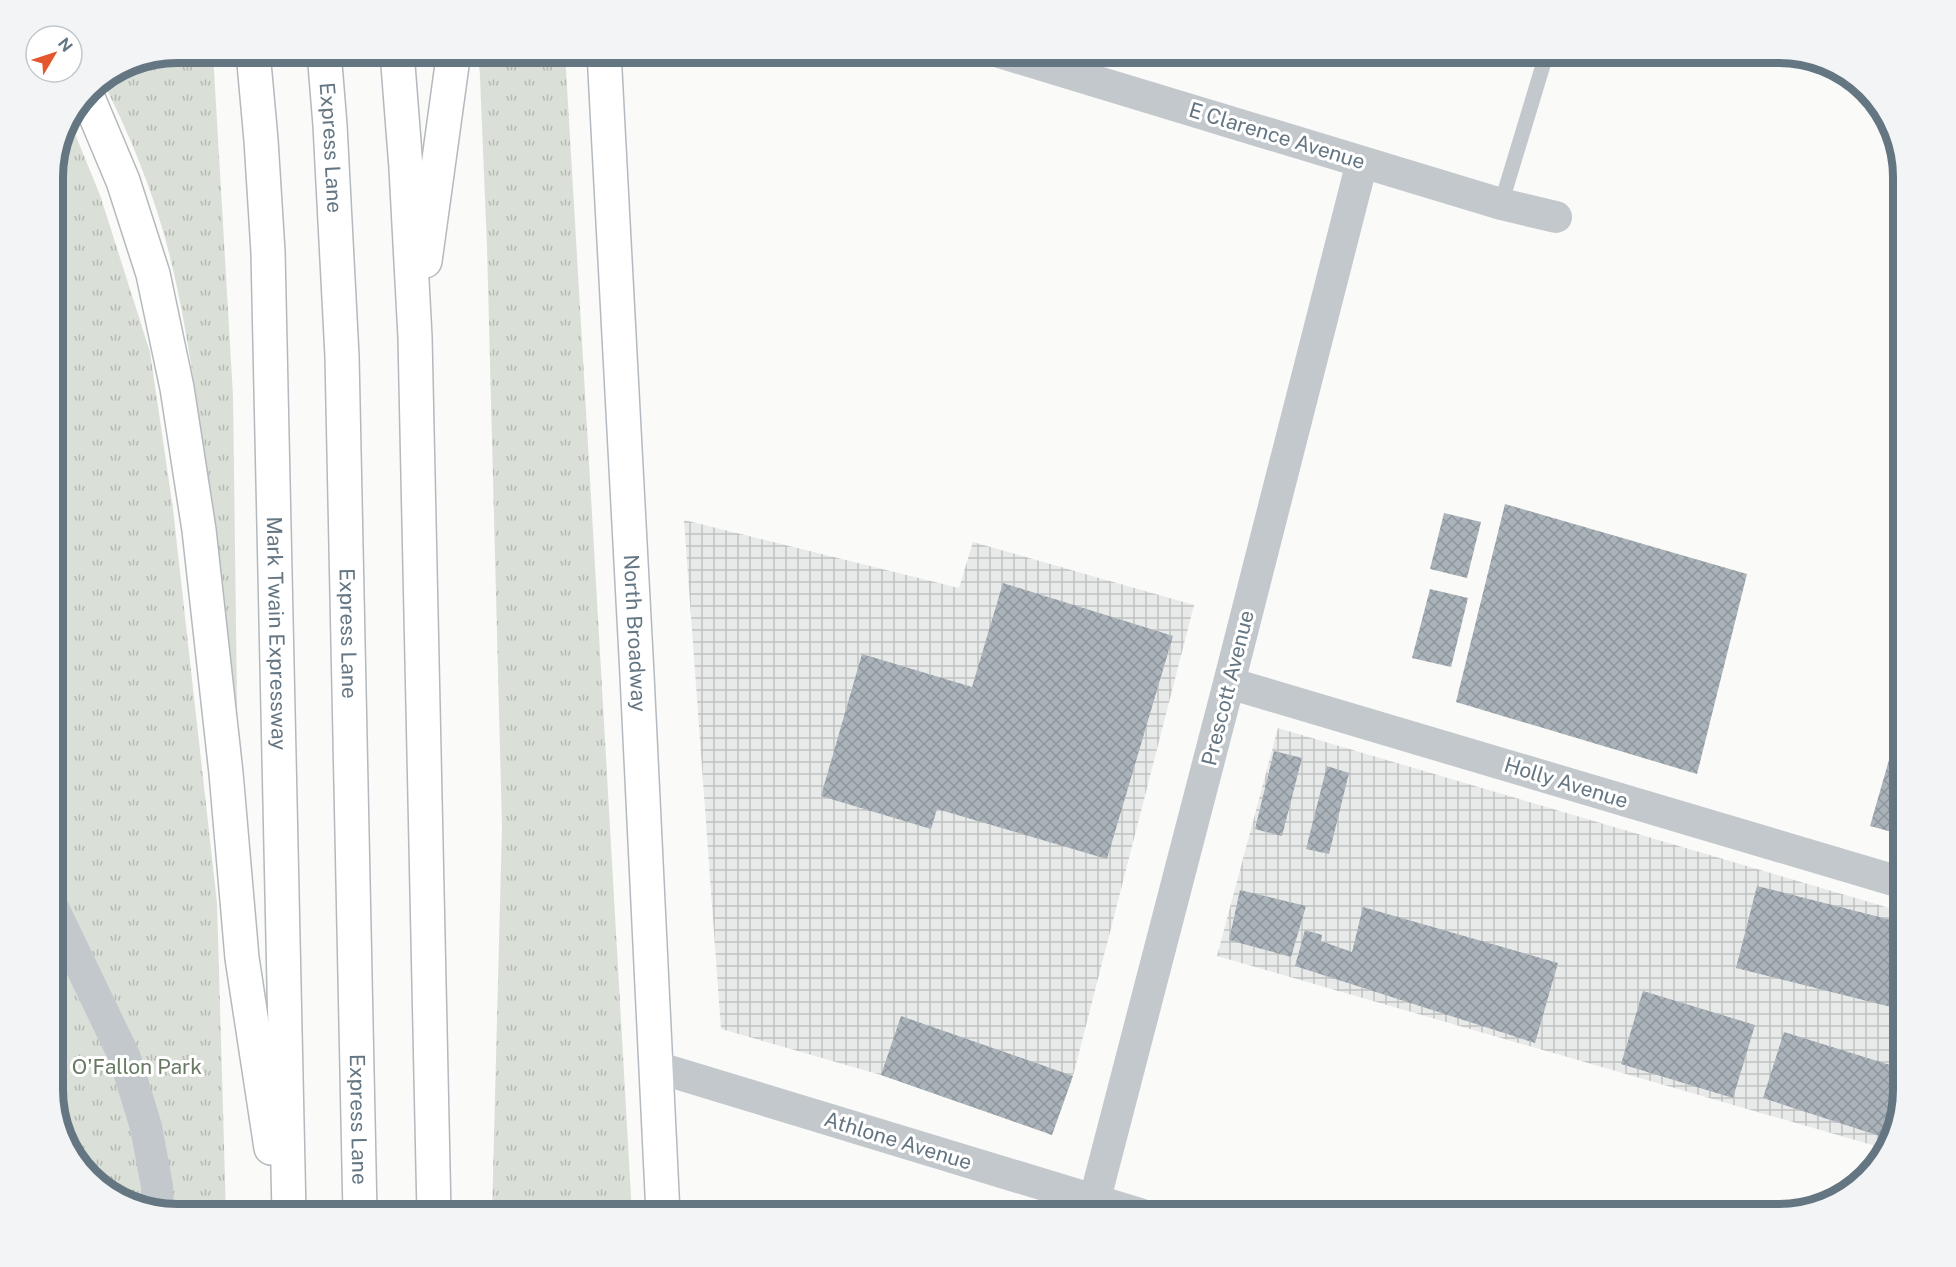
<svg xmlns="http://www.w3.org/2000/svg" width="1956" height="1267" font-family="'Public Sans',sans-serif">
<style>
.industrial{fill:url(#industrial-grid)}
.grass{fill:url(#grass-tufts)}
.building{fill:url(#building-cross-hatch)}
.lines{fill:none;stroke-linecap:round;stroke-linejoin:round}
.secondary-casing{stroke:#b3babf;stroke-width:36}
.motorway-casing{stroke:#b4b9bd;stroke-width:36}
.service{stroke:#c3c8cc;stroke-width:15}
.minor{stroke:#c3c8cc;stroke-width:32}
.secondary{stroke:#fff;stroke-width:33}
.motorway{stroke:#fff;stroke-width:33}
.labels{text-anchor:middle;stroke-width:6;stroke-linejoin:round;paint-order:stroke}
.street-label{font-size:21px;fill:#657683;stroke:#fff}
.park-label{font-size:21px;fill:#687a64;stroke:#fff}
.rim{fill:none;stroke:#657683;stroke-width:8}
</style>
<defs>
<pattern id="industrial-grid" width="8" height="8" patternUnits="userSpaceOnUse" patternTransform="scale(1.5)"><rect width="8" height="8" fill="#e8e9e9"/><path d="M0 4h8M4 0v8" fill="none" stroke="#c0c1c2"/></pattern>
<pattern id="grass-tufts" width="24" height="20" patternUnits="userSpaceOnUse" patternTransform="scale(1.5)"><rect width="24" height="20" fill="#dadfd7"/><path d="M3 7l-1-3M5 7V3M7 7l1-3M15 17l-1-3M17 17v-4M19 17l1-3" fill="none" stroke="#b4b9b4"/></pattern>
<pattern id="building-cross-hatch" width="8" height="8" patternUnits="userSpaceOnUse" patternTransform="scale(1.5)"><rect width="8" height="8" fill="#aab3b9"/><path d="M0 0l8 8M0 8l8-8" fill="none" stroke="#8e969c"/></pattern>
</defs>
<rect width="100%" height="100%" fill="#fafaf8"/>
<path class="industrial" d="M684,520L959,588L973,542L1194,605L1073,1076L1052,1135L881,1075L721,1029Z
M1278,728L1903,912V1090L1886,1149L1217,956Z"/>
<path class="grass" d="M177,53H213L233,396L238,779C226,659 216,538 199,418C191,363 183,308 169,253C154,193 130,135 102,80L130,62Z
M479,53H565C588,440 610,827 632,1214H492L502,826L487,246Z
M69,119L100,195L150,352L173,509L217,903L226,1214H177L108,1194L69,1152L53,1098V169L62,129Z"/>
<path class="building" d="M1505,504L1747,574L1697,774L1456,702Z
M1444,513L1481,522L1467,578L1430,569Z
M1003,583L1173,636L1107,859L937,809L931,829L821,796L862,654L972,687Z
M1430,589L1468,598L1451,667L1412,658Z
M1274,751L1302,758L1282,836L1255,829Z
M1889,760L1903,764V835L1870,826Z
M1327,766L1349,773L1329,854L1306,849Z
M1757,886L1903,923V1010L1736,968Z
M1240,890L1306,906L1291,957L1229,940Z
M1363,907L1558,963L1535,1043L1295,966L1305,930L1322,935L1321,941L1352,952Z
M1643,991L1755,1025L1733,1098L1621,1064Z
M901,1016L1073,1076L1052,1135L881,1075Z
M1784,1032L1903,1069V1090L1889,1139L1763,1098Z"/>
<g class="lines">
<defs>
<g id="secondary">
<path id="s1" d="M604,52L637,675L663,1214"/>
</g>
<g id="motorway">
<path id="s2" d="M253,52L261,140L268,252L289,1214"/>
<path id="s3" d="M324,52L330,125L342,356L360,1214"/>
<path d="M397,52L406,168L415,337L434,1214"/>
<path d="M86,93L123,181L153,274L177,388L199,530L226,773L242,958L271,1148"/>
<path d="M425,261L452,65V52"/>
</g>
</defs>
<use href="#secondary" class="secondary-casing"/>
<use href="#motorway" class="motorway-casing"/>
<path class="service" d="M1501,204L1547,52"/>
<path class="minor" d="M999,52L1501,204L1556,217
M1229,683L1903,883
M53,908L125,1058L146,1127L157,1186L158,1209
M656,1067L1140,1214
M1091,1214L1229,683L1362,162"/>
<use href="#secondary" class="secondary"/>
<use href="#motorway" class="motorway"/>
</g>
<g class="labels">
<g class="street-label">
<text transform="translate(1277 136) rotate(17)" y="7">E Clarence Avenue</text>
<text dy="7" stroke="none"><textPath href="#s3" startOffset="96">Express Lane</textPath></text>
<text dy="7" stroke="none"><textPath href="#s2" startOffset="582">Mark Twain Expressway</textPath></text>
<text dy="7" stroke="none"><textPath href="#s3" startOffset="582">Express Lane</textPath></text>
<text dy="7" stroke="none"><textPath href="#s1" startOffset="582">North Broadway</textPath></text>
<text transform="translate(1228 688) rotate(-76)" y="7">Prescott Avenue</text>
<text transform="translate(1566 783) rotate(17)" y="7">Holly Avenue</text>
<text dy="7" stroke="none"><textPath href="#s3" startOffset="1068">Express Lane</textPath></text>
<text transform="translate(898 1141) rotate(17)" y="7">Athlone Avenue</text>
</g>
<g class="park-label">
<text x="137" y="1074">O'Fallon Park</text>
</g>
</g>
<path d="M0 0H1956V1267H0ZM177 63H1779A114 114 0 0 1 1893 177V1090A114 114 0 0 1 1779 1204H177A114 114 0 0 1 63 1090V177A114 114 0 0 1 177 63Z" fill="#f3f4f5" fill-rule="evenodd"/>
<path class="rim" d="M177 63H1779A114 114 0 0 1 1893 177V1090A114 114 0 0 1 1779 1204H177A114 114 0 0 1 63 1090V177A114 114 0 0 1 177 63Z"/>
<g transform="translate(54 54) rotate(51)"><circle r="28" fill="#ffffff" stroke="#c1c8cd" stroke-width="1.5"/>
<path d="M0-4.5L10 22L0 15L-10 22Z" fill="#e4572e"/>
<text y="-9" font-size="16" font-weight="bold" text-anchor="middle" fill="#657683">N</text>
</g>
</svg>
